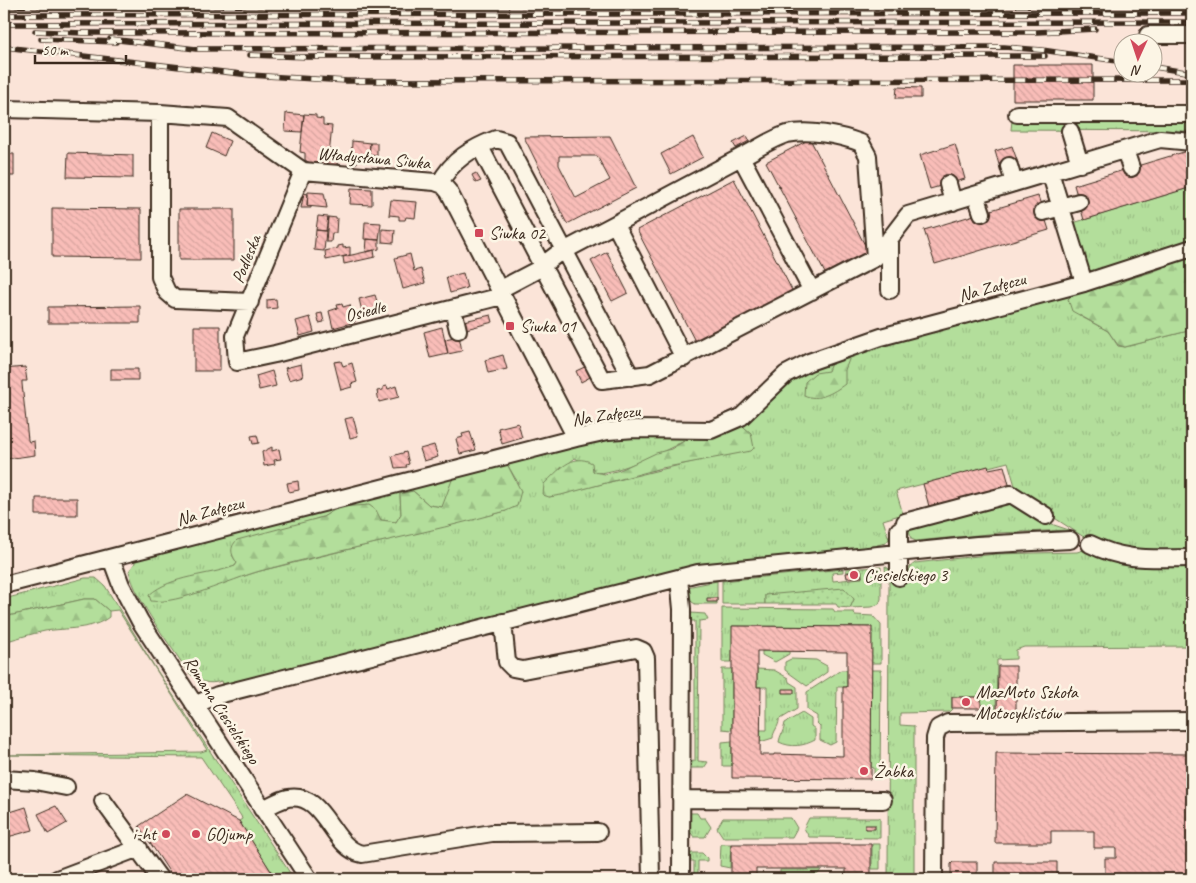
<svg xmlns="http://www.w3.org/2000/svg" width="1196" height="883" font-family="Caveat,sans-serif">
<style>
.grass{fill:url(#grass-tufts);stroke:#77845c}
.forest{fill:url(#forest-firs);stroke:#77845c}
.park{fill:url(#park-dots);stroke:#77845c}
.building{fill:url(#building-back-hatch);stroke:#3b2a1e;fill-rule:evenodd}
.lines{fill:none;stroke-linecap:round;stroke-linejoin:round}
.minor-casing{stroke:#3b2a1e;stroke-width:20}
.minor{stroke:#fcf5e5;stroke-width:16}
.rail-casing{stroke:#3b2a1e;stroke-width:5.5}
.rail{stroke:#fcf5e5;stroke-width:4;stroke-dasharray:11;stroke-linecap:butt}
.poi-dot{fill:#d1495b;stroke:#fcf5e5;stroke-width:2}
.labels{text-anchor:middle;stroke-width:5;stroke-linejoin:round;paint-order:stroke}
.street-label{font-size:18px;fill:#3b2a1e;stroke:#fcf5e5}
.poi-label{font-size:18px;fill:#3b2a1e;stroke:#fcf5e5;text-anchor:start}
</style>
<defs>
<pattern id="grass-tufts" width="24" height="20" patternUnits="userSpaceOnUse" patternTransform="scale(1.25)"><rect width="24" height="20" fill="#b3de9b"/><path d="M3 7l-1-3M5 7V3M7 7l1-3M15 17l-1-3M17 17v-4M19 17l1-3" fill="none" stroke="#9bbf85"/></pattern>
<pattern id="forest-firs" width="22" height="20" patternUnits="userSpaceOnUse" patternTransform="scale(1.25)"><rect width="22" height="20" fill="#b3de9b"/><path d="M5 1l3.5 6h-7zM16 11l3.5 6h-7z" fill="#9bbf85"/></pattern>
<pattern id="park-dots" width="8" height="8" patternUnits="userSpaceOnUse" patternTransform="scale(1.25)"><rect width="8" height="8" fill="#b3de9b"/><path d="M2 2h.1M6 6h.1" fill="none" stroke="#9bbf85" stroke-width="1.8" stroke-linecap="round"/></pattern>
<pattern id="building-back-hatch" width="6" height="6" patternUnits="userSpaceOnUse" patternTransform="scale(1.25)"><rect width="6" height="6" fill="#f9bdb8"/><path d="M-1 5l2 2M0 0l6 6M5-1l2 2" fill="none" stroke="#d6a39e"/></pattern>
</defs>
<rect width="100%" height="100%" fill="#fbe4d8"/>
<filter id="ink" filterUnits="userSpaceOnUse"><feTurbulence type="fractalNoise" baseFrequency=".02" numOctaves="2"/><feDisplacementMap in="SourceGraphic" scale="10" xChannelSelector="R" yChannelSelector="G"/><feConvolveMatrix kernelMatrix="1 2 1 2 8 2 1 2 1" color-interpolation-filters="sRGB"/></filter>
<g filter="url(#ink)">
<path class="grass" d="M1012,120H1192V131L1011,130Z
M1192,187V243L1095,274L1088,273L1073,223Z
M1192,256L1117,285L1100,286L1080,316L1108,331L1118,346L1125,347L1192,330V555H1133L1090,541L1033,504L1016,489L1008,462L896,491L903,514L883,520L889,539L886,543L877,545V549L537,607L224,686L222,681C207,685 201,682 189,673C171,646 136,601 129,571L135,563L134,559L457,474L442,507L429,505L413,491L400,494L401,514L396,522L381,520L378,516L331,512L323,517L289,527L232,555L237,563L235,566L174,598L260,571L506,511L518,483L507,464L608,438L694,435C678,446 610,478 593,472V468L575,458L544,484L549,497L696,461L807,366Z
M1000,501L1021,504L1054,525L1069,530L999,533L916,541L911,539L909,531L906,530Z
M1090,548L1192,560V646L1024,647L1016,650V659L997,660L996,713L983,712L981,697H952V709L949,712L900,713V725L914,726V879H888L889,581L886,580L885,566L889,569L890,577H909L910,567L915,563L996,554L1077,552Z
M881,567V599L879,604L872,607L850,608L854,599L765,595V604H722V581L843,569V572L832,573L833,581L862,578V570L846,572V569Z
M85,578H96L105,586L156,669L294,879H276L239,821L242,819L241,816L201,757L4,755L201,752L207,750L118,610L109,611L95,599H84L4,617V599Z
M717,581V604H695L688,599L687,587Z
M722,608L833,609L835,612H854L855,615L873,616L881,625V663H871V627L733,626L732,662H722Z
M762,651H789V654L775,662L762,655Z
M791,659L816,660L827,666V672L807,686L785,670V662Z
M722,669H732V730L722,729Z
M757,669L774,670L788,678L789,682L797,687V709L779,720C779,727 773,731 773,738L760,742V730H767V687H757Z
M841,670H847V687H837L836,742L830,745L820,740V726L817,723V716L807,710V692Z
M871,670H881L880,779H874V768L871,767Z
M802,713L811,719V726L815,729V740C804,746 791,748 779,742C780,735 784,731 785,723Z
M732,741V766H722V742Z
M686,813H697L700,818H705L711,827L705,837H694L691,833L686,832Z
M723,818H791L797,828L792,837H723L717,828Z
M809,818H880V838L809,837L804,828Z
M721,844H731L730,868L720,866Z
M872,844H880V869H872Z
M692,853H702L707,858V861H698V879H694V861H685L687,855Z
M780,870H821L818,874C801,874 796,883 780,874Z"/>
<path class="forest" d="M1192,256V330L1125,347L1118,345L1108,331L1072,311L1068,299L1074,293L1100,286L1117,285L1126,280L1152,272Z
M847,356L850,357L845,370V384C833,393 818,402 804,395L805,382L815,373L828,371L832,361Z
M739,423L751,433L754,448L751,451L662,468L561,495L549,497L543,495L544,484C558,471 572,452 592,463L593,472L605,474L620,470L656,453L671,449L694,435Z
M507,464L521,491L517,506L506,511C425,534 341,549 260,571C231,579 178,605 151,601L149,595C172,575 208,576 235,566L237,563C231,554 229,548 237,540L323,517L339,507L369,505L376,510L381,520L396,522L401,514L400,494L413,491L429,505L442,507L452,480L457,474Z
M84,599H95L109,611V617C93,630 65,628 45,631C31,634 17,638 4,642V617Z"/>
<path class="park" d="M844,588L854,599L850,608L838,607L836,604H765V595Z
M691,613L705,614L708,620L699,621L698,761L708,762L704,768H689L686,762L695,761V621H686Z"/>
<path class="building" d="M1013,65H1093V100H1013Z
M897,87L921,88V98H896Z
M286,113L304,115L302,132L285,131Z
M304,114L316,115V118L323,119V125L332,126L328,165L312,164L305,160V153L300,152Z
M212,133L230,141L224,156L206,148Z
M610,136L636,188L567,224L524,137ZM559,156H597L610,180L576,198L559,165Z
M747,136L749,141L736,148L733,143Z
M693,137L703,157L671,174L661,154Z
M810,139L869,253L826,275L766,162Z
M352,141L370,143L369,159L357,158V163H351Z
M370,143H377V156L369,155Z
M955,144L965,179L930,189L920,155Z
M1012,146L1018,163L1000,168L995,151Z
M1187,151L1192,167V187L1084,220L1074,185Z
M68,153L133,155V178L67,177Z
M330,153H338L337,166L328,165Z
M4,154H14V176H4Z
M476,173L481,181L476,183L472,175Z
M734,179L793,292L696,343L637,230Z
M351,188L372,189V205L350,204Z
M308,192L324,193L327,208L307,206Z
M304,193L308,194L307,206H311V208H301Z
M1038,196L1049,230L935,264L924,230Z
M4,198H6L7,245H4Z
M391,200L417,202L415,218L406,217L405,220H399V216L389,215Z
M52,208L141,209V258L52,257Z
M179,209H234V260H179Z
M318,216L328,217L326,231L316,230Z
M328,217L337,218L336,233H332L331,242H326Z
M365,222L381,223L379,240L364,239Z
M382,229L395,230L394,243L382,242Z
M316,230L326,231L324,251L314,250Z
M367,239L379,240V249L366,252Z
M343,245V248L350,247V255L326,260L325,251L338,248V246Z
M374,250L375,257L344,264L343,257Z
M607,252L628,293L612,301L591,261Z
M410,254L414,271L421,269L425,283L403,289L395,258Z
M463,273L467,288L450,293L446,277Z
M375,295L380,311L363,315L359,299Z
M276,299L277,308L267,309V300Z
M342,304L343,307L350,305L355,322L333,328L329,311L338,308L337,305Z
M140,306V323H48V307Z
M322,313L324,322L319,323L317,314Z
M491,315L493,322L466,329L464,321Z
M310,317L314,332L300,336L296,321Z
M194,326H220V371H194Z
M442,327L448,354L430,358L424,332Z
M459,336L462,351L448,354L445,339Z
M503,355L507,369L488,373L485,360Z
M341,361L343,366L352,363L357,382L351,384L352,387L341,390L334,362Z
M301,364L303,376L289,380L285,368Z
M589,365L594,375L581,382L576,371Z
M25,367L27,381H22V384L28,440L29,442L34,441L35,455L6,459L4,437V369Z
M111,369H138V380H111Z
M272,371L276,386L259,390L256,376Z
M387,386L388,389L396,386L399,397L379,402L377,391L383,390V387Z
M353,417L358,436L350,438L345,419Z
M518,423L522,438L502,444L498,428Z
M470,432L476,450L460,454L456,439L463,437L462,434Z
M257,435L259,443L253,444L251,436Z
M434,445L438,457L424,461L420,449Z
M272,447V451L279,449L281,459L274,460L275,464L264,466L262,452Z
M406,452L409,464L406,465L407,467L395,468L392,456Z
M988,466L989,469L1004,466L1010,488L930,510L923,484Z
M298,481L299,490L289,492L287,483Z
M36,498H77V515H36Z
M861,571L862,577L847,578L846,573Z
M707,598H717V602H707Z
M732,626L872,627L871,779L732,778ZM757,651L847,652V687H843V756L774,754V755H760L761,687H757Z
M998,666H1016V712H997Z
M783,689H794V693H783Z
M952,697H981V708H952Z
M996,753L1192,754V879H951V864L953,862H977V874H995V862H1057V874H1105V858H1116V848H1094V831H1051V843H995Z
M187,794L239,821L276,879H174L139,826Z
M56,806L67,823L48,834L38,814Z
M26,807L33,830L4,838V814Z
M865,825H875V829H865Z
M731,844H871V873L869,879H846V869H756V879H731Z"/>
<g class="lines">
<defs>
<path id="minor" d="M1148,35H1192
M4,109L160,113L228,118L303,171L435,182L443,185L449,192L576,438
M160,113V277L167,292L175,299L250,302
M1017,114H1192
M1070,131L1080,164
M480,147L602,380L650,374L875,258L908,215L1160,139L1192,142
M1125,150L1131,168
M741,157C756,150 771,139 787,134C808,129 840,135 861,143L868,156L875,258
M1009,166L1014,183
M303,171L235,336L237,362L275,354L502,296
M1050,172L1084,283
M440,183C452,160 472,148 496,139L507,142L631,377
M948,184L953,202
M976,195L982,213
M1043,212L1079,202
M499,290L535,271L556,255L615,224
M890,290V238
M453,309L458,330
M684,358L615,224L741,157L812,291
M905,522L1011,494L1046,516
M899,530V577
M1090,544C1126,562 1153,558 1192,558
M111,558L121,585L140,621L309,879
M679,578L682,609L681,879
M4,585L576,438L608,431L635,429L711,430L741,417L786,374L809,362L881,337L1084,283L1192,248
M503,622L507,662L513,668L523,670L636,648L643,651L646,658L651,879
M194,705L218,695L698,573L977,545L1070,540
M4,779L35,781L66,787
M681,799L883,800
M103,801L160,879
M262,809C270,806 279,800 288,798C325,791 331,848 362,854L492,833L598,832
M57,879L139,848
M934,879L935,738L938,728L948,723L1192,721"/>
</defs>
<use href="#minor" class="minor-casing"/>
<use href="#minor" class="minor"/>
<defs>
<path id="rail" d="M4,6L1192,5
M4,15L1192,13
M4,24L1192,22
M35,31L82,33L1037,32L1095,29
M41,39L116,42
M110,39L196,49L1004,47L1042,50L1124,62
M4,47L250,75L347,81L1192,80
M250,55L307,57L1045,56
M1154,67L1192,73"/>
</defs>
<use href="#rail" class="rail-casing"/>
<use href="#rail" class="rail"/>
</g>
</g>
<g class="poi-dot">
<rect x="474" y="228" width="10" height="10" rx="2.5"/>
<rect x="505" y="321" width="10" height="10" rx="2.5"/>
<circle cx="854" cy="575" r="5"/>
<circle cx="966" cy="702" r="5"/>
<circle cx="864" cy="771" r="5"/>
<circle cx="166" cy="834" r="5"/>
<circle cx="196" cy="834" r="5"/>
</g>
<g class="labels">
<g class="street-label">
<text transform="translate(374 158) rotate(5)" y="6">Władysława Siwka</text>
<text transform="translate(246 259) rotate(-68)" y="6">Podleska</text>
<text transform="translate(992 287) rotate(-15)" y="6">Na Załęczu</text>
<text transform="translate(365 311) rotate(-14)" y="6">Osiedle</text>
<text transform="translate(606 415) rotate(-8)" y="6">Na Załęczu</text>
<text transform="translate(210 511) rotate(-15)" y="6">Na Załęczu</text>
<text transform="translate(222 710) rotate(57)" y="6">Romana Ciesielskiego</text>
</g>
<g class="poi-label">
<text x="489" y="239">Siwka 02</text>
<text x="520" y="332">Siwka 01</text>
<text x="864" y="581">Ciesielskiego 3</text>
<text x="976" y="698">MazMoto Szkoła<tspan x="976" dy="21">Motocyklistów</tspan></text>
<text x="874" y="777">Żabka</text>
<text x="156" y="840" text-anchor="end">i-ht</text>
<text x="206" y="840">GOjump</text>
</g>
</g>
<rect width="1196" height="883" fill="none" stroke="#fcf5e5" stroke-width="20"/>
<rect x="10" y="10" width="1176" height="863" fill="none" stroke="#3b2a1e" stroke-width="2" filter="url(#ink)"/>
<g transform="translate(1138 58) rotate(183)"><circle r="24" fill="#fcf5e5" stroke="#afa495"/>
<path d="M0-4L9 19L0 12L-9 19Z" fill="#d1495b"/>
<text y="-8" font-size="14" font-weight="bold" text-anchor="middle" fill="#3b2a1e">N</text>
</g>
<path d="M35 55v8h91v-8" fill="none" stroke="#3b2a1e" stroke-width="2.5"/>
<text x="42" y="55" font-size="15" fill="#3b2a1e" stroke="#fcf5e5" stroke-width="4" paint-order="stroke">50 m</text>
</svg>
